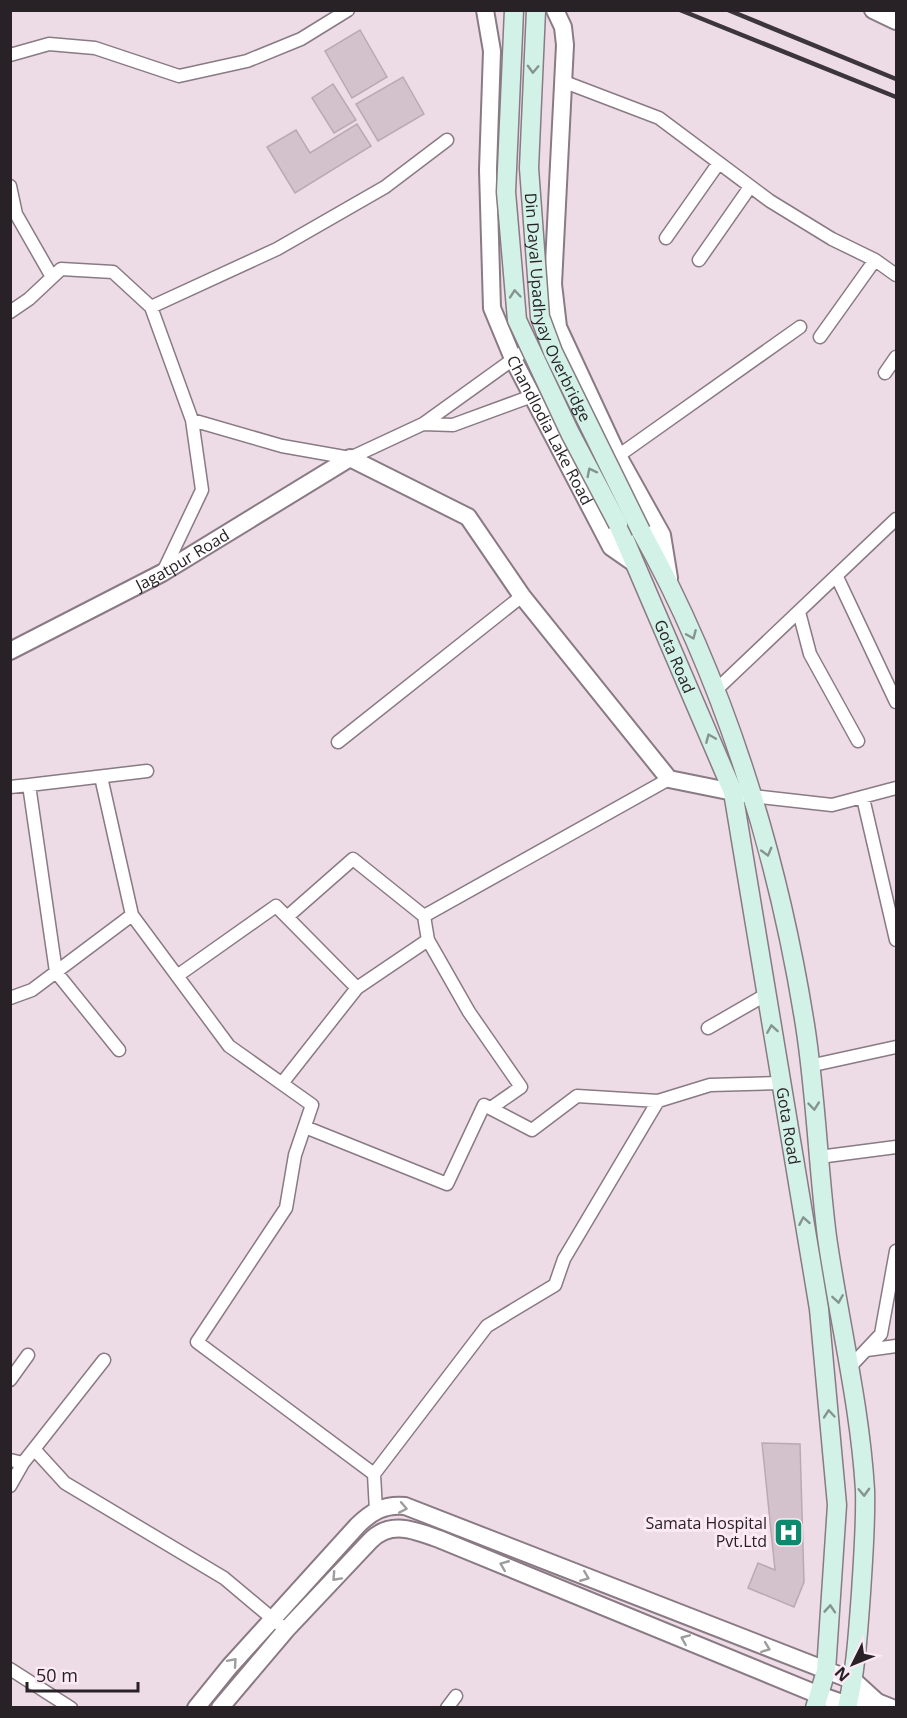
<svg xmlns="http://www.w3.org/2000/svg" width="907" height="1718" font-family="'Open Sans',sans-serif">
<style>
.building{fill:#d3c2cc;stroke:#baa9b3;stroke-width:1.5}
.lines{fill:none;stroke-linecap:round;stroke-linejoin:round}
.minor-casing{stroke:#897a84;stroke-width:15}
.tertiary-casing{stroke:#897a84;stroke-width:20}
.secondary-casing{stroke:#897a84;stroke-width:21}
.minor{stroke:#fff;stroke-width:12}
.tertiary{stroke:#fff;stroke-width:16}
.secondary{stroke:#d2f1e7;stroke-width:18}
.rail{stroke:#3c3539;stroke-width:4.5}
.secondary-bridge-casing{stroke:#897a84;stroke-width:21;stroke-linecap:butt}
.secondary-bridge{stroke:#d2f1e7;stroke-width:18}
.oneway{stroke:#869490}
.oneway2{stroke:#9e9c9d}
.labels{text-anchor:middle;stroke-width:6;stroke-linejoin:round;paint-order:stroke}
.street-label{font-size:16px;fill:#282226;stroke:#fbe9f4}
.poi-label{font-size:16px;fill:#282226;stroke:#fbe9f4;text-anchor:end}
</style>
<rect width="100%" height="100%" fill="#eddce6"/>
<path class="building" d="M360,30L387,77L352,98L325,51Z
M403,77L424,114L378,141L356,104Z
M333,84L356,120L334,133L312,98Z
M357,124L371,146L295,193L267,147L296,130L310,153Z
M762,1443L800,1444L804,1582L794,1607L748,1588L758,1563L775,1570Z"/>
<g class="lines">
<defs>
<path id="minor" d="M10,55L49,44L95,48L179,76L247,61L301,39L348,10
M562,81L659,118L770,201L832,239L875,260L896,275
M10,186L16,214L52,277
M666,238L718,164
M699,260L750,187
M151,307L277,249L385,187L447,140
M10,312L29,299L61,269L113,272L151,307L192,420L202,490L163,572
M820,337L875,260
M885,373L896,357
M192,420L282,446L350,458L423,424L551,332
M423,424L453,425L532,396
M618,456L800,327
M837,577L896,702
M799,612L810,654L858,741
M715,691L896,519
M338,742L522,596
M101,777L132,915
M29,785L147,771
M10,787L29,785L56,972L119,1050
M752,796L832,805L896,788
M863,798L896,940
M287,917L353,859L424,916
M428,940L469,1012L521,1087L491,1108
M177,976L276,906L357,988L283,1082
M357,988L428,940L424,916L669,779
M10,998L32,990L132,915L229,1046L312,1105L295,1155L286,1208L197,1342L374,1474L376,1511
M708,1028L767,994
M809,1066L896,1047
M305,1127L447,1184L484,1105L532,1130L577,1096L658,1101
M819,1157L896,1147
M867,1350L896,1346
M849,1368L881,1334L896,1251
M10,1380L28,1355
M34,1449L65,1483L224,1578L286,1630
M10,1460L23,1463L10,1486
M23,1463L104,1360
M374,1474L487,1326L555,1285L564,1259L658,1101L710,1085L781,1083
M10,1669L71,1708
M447,1708L456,1696"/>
<g id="tertiary">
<path id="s1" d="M485,10L492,51L488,170L492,308L514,361L611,547L634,563"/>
<path d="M555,10L563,27L565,45L553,284L558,327L618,456L662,535L669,578"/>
<path d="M873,10L896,21"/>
<path id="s2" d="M10,651L162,573L350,458L468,517L522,596L669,779L743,794"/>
<path d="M196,1708L230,1666L357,1526C371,1512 384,1504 405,1506L854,1681L877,1702L892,1708"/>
<path d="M220,1708L286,1630L370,1541C390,1520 415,1530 439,1539L819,1695L848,1705L877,1702"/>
</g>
<g id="secondary">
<path id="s3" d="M618,524L733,792L819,1309L837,1505L826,1671L815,1708"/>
<path d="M641,531C725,682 778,855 805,1025C816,1095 818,1167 827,1237C839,1321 860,1405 865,1490C866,1524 863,1559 861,1593C858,1632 856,1670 847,1708"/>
</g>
</defs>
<use href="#minor" class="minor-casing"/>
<use href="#tertiary" class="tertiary-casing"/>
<use href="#secondary" class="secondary-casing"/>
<use href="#minor" class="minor"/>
<use href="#tertiary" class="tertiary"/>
<use href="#secondary" class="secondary"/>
<path class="rail" d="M680,10L896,97
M728,10L896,79"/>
<defs>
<g id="secondary-bridge">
<path d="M514,10L506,192L517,320L570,433L618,524"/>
<path id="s4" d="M536,10L529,168L540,317L553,352L641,531"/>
</g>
</defs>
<use href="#secondary-bridge" class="secondary-bridge-casing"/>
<use href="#secondary-bridge" class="secondary-bridge"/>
</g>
<defs><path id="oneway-chevron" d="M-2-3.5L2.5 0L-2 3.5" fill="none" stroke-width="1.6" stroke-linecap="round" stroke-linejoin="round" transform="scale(1.5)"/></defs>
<g class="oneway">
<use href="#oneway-chevron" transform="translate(533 69) rotate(92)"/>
<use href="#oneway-chevron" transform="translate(515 294) rotate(-95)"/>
<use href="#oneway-chevron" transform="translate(591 472) rotate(-117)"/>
<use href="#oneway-chevron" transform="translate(692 635) rotate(67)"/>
<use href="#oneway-chevron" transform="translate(710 738) rotate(-113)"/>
<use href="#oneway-chevron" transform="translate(767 852) rotate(75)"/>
<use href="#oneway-chevron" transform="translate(772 1029) rotate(-99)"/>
<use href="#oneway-chevron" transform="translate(814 1106) rotate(84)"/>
<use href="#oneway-chevron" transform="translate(804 1221) rotate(-100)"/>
<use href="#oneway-chevron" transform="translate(838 1299) rotate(81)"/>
<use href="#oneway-chevron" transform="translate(829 1414) rotate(-95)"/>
<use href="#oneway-chevron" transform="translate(864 1492) rotate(88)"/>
<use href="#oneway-chevron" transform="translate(830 1609) rotate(-86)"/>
</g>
<g class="oneway2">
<use href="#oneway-chevron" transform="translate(403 1508) rotate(11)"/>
<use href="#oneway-chevron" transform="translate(504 1565) rotate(-158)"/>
<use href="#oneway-chevron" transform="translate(336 1577) rotate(133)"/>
<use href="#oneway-chevron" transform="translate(585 1577) rotate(22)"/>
<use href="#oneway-chevron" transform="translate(685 1639) rotate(-157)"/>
<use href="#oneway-chevron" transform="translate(766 1648) rotate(21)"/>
<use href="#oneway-chevron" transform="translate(233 1662) rotate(-49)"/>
</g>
<defs>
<symbol id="hospital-square" viewBox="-11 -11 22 22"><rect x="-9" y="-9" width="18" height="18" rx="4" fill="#0c8a6d" stroke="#fbe9f4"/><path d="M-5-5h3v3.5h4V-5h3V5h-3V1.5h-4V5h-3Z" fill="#fff"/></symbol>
</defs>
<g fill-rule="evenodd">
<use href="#hospital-square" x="772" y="1516" width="33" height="33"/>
</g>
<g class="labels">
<g class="street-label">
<text dy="6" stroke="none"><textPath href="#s4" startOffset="302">Din Dayal Upadhyay Overbridge</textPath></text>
<text dy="6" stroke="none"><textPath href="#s1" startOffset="434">Chandlodia Lake Road</textPath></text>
<text dy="6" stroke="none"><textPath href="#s2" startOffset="195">Jagatpur Road</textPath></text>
<text dy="6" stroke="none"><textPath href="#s3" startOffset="144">Gota Road</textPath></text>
<text dy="6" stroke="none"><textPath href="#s3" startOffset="630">Gota Road</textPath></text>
</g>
<g class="poi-label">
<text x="767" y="1529">Samata Hospital<tspan x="767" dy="18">Pvt.Ltd</tspan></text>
</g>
</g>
<rect width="907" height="1718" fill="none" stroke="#282226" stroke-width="24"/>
<g transform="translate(853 1664) rotate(227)" stroke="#fbe9f4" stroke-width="4.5" paint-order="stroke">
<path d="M0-4.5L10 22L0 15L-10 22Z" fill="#282226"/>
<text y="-9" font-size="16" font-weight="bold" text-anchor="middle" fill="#282226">N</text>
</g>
<path d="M27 1682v9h111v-9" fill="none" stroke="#282226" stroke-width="3"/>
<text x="36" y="1682" font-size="18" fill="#282226" stroke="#fbe9f4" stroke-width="4.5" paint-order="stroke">50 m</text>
</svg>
